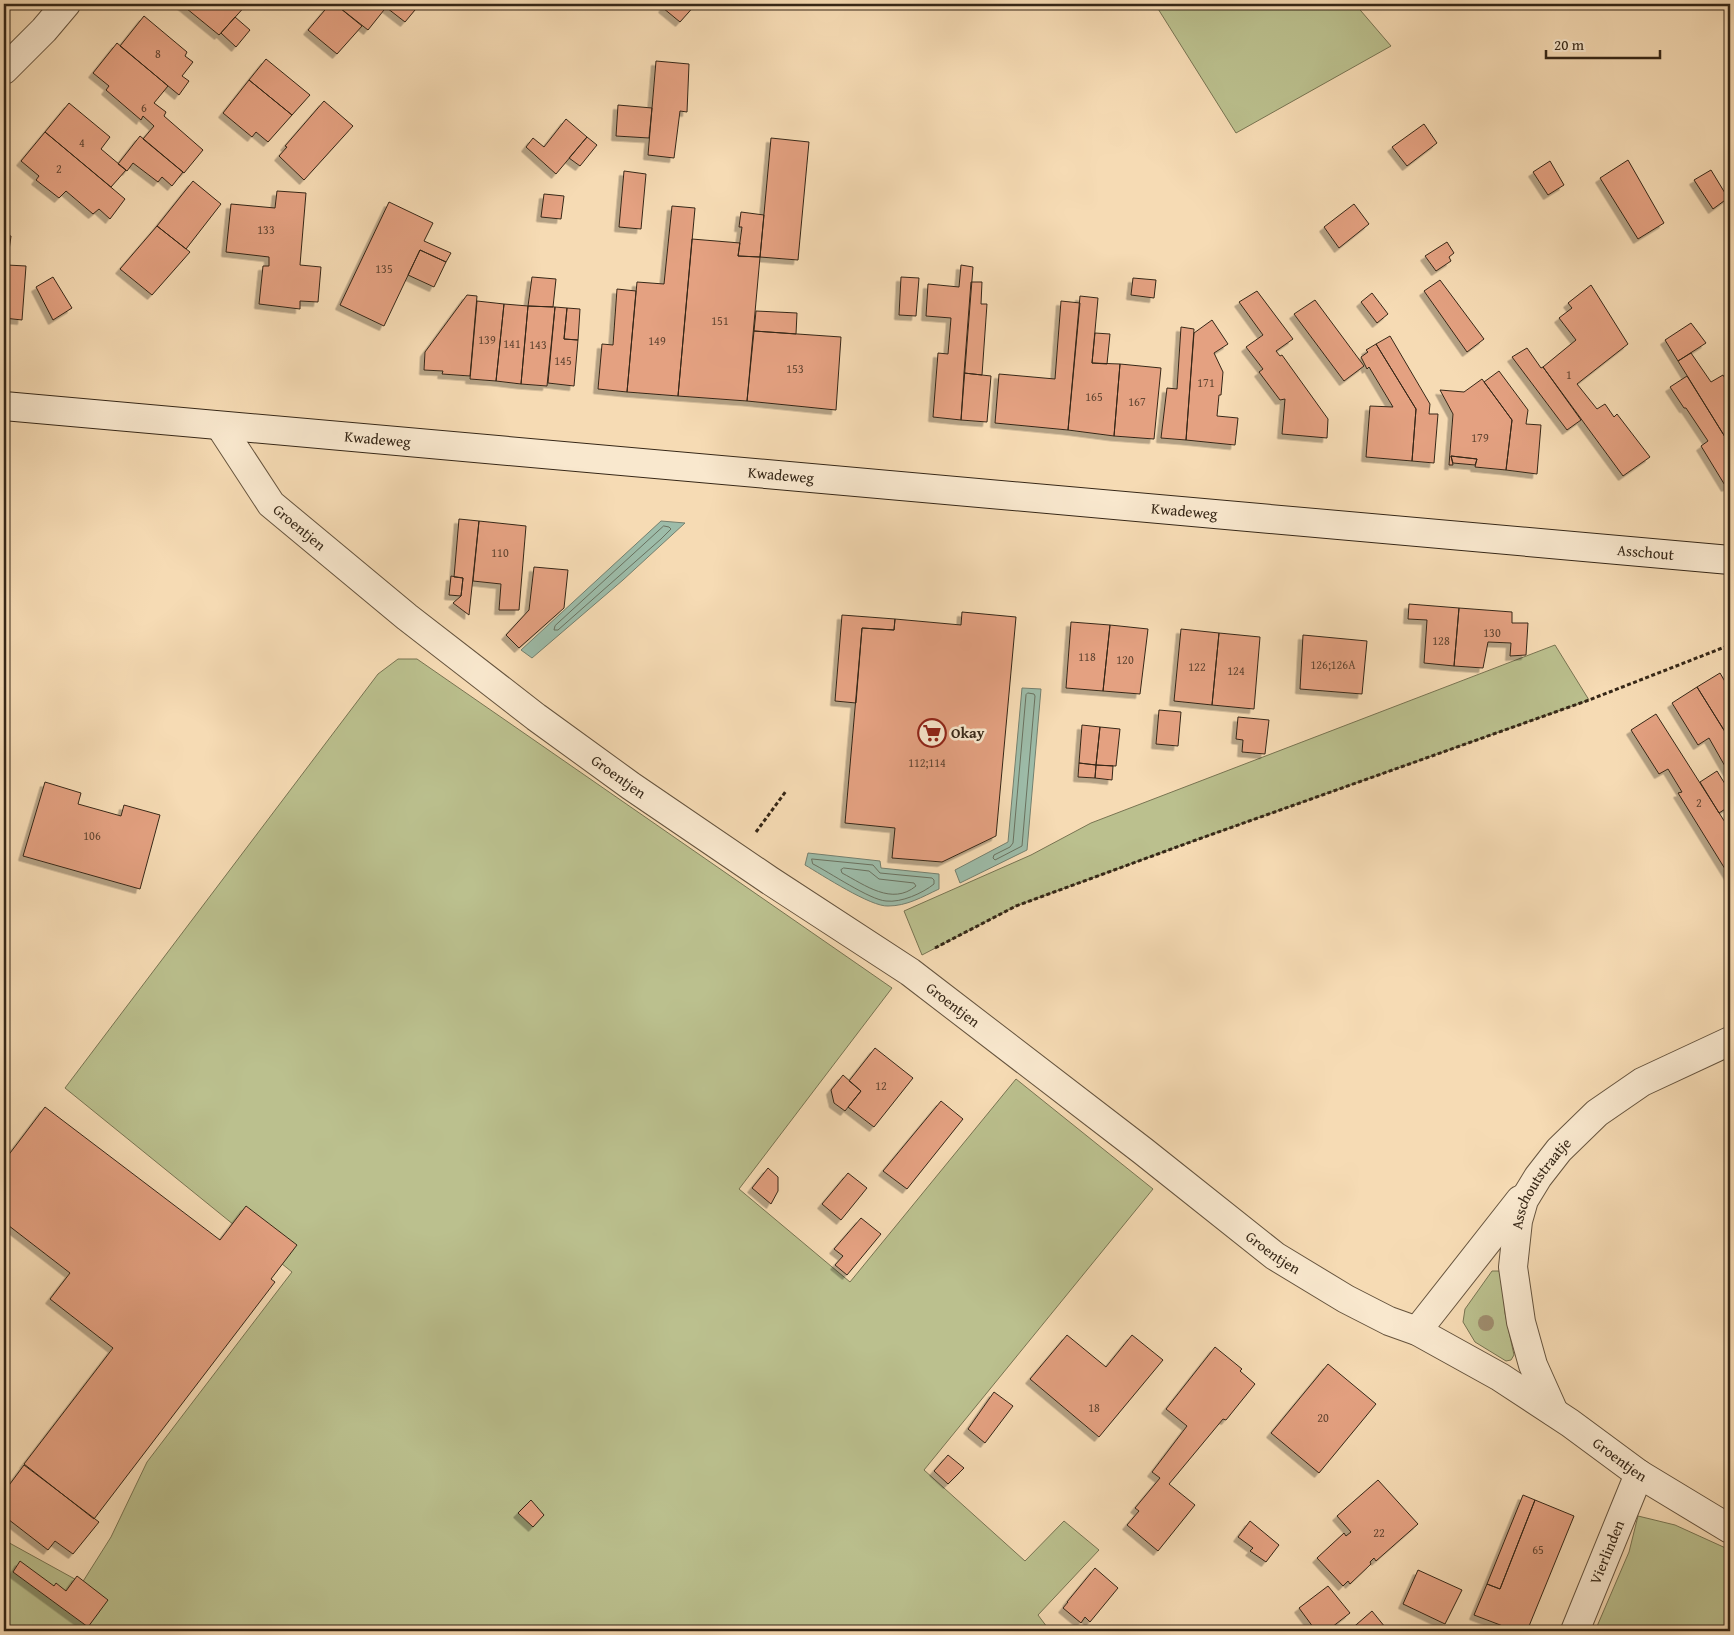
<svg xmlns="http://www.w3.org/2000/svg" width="1734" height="1635" font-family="'Gentium Book Plus',serif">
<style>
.green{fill:#bbc08e;stroke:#787452}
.water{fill:#9dbca9;stroke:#74806f}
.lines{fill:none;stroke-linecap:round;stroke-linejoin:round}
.shore{stroke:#6a7260;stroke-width:1}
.building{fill:#e4a181;stroke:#362717;filter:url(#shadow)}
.street-casing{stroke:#66543e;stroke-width:30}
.secondary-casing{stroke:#362717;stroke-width:30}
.path{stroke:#362717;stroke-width:3;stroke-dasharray:4 2.5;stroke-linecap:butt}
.street{stroke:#f9e8ce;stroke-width:28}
.secondary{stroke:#f9e8ce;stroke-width:28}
.tree{fill:#9f8d6e}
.labels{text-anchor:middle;stroke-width:5;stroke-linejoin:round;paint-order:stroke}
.number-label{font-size:12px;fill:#624632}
.street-label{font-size:15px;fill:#362717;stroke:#f9e8ce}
.poi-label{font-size:15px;font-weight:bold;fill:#362717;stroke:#f9e8ce;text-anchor:start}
</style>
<defs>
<filter id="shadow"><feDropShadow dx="-4.5" dy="4.5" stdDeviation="0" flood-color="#0004"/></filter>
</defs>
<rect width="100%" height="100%" fill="#f6dbb4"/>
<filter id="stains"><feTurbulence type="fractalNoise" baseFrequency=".004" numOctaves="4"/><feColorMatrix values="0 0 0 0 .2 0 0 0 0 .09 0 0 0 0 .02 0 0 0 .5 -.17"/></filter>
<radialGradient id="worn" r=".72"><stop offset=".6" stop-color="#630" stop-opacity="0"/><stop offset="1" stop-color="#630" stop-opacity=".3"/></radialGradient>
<path class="green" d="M1155,4H1355L1391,46L1236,133Z
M1555,645L1589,700L1196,840L1016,906L922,955L904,911L1031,855L1091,823Z
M398,659H417L892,988L739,1189L850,1282L1016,1079L1153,1189L924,1470L1025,1561L1064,1521L1099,1550L1038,1615L1050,1631H4V1540L82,1583L111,1537L147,1462L292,1272L65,1088L378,674Z
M1492,1271H1499L1502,1278L1505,1313L1514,1355L1511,1360L1506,1361L1475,1342L1463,1322L1465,1309Z
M1638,1516L1675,1525L1730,1550V1631H1595L1629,1552Z"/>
<path class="water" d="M661,521L685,523L623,580L532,658L521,650Z
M1022,688L1041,689L1027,850L960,883L955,870L1008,842Z
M808,853L880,861L881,868L939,874V889C922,897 907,906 888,906C871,907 822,875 805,865Z"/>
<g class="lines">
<path class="shore" d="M664,526L669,527L671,529L661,539L558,630H554L555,626Z
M1028,693L1034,694L1035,696L1022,846L995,860L993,858L994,855L1010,847L1013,843L1026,695Z
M812,859L873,865L880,873L932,878L934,880V884C923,893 901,903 886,901C870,900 829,872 813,864Z
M844,868L869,871L879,879L914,883L916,886C892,906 865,885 842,873L841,870Z"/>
</g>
<path class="building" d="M181,4H247L219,35Z
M330,4H335L362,26L337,54L308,30Z
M335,4H376L384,10L368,30Z
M390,4H420L405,22L387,8Z
M666,4H696L680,22L663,8Z
M144,16L187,52L185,56L193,62L182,76L189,81L179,95L120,46Z
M235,17L250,30L236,47L221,33Z
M117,43L168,86L154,103L166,112L164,116L203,150L184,173L143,139L154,126L143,116L141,120L106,90L109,86L93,73Z
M266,59L310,95L292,115L249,80Z
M656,61L689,64L687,112L680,111L674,158L648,155Z
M249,80L292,115L268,142L256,132L252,137L223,113Z
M324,101L353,126L304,180L279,156L287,147L285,146Z
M69,103L110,137L101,149L126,170L111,187L45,132Z
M618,105L652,108L649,138L616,136Z
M566,119L587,137L556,174L526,147L533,138L544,147Z
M1424,124L1437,143L1407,166L1392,147Z
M45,132L125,199L110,219L99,209L93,214L66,191L59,198L36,180L39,176L21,161Z
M140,136L183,172L172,186L162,177L158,182L133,163L127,171L118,164Z
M587,137L597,145L580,166L569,158Z
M771,138L809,142L798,260L760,257Z
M1628,160L1664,223L1638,239L1600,178Z
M1550,161L1564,185L1548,195L1533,172Z
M1711,170L1728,198L1713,209L1694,180Z
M624,171L646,174L641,229L619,227Z
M193,181L221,204L186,249L157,226Z
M277,191L306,193L300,265L321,267L318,302L300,301V309L259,304L263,266H269V257L226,252L231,204L275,208Z
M544,194L564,196L561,219L541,217Z
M389,202L433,223L424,241L451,253L446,262L420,250L384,326L340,305Z
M1354,204L1369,224L1339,248L1324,227Z
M672,206L695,208L678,396L627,392L637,282L664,284Z
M741,212L764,215L760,257L738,256L742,227H739Z
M157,226L190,252L152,295L120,269Z
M4,235L11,236L7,265L26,266L22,320L4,318Z
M692,239L740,243L738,256L760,257L747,401L678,396Z
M1447,242L1454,253L1449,257L1451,261L1436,271L1425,256Z
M420,250L446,262L434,287L408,275Z
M961,265L973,267L961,420L933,417L938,353L948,354L951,318L926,316L928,284L959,287Z
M53,277L72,308L53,320L36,287Z
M532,277L556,279L553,307L528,306Z
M901,277L919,278L916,316L899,315Z
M1133,278L1156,280L1154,298L1131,295Z
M1440,280L1484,339L1467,352L1424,291Z
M971,282H982L981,304H987L982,375L964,373Z
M1591,285L1628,344L1577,384L1597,409L1605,404L1614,417L1617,414L1650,457L1623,476L1543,367L1576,340L1559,318L1572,308L1568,303Z
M617,289L636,291L627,392L598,389L602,344L613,345Z
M1257,291L1293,339L1276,351L1280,356L1282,355L1328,419L1327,438L1282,434L1285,399L1280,400L1259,372L1263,369L1246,347L1263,335L1239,302Z
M1372,293L1388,314L1377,323L1361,302Z
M467,295L477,296L470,376L442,374L443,371L424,370L425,352Z
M1080,296L1098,298L1092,363L1120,364L1114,436L1068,430Z
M1315,300L1364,366L1344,381L1294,314Z
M477,301L504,304L496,381L470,379Z
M1061,301L1080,303L1068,430L995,423L999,374L1055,379Z
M504,304L528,306L521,384L496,381Z
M528,306L555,307L547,386L521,384Z
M555,307L567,308L564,339L578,340L574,386L548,383Z
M567,308L580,309L578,340L564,339Z
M756,311L797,313L796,334L754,331Z
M1212,320L1228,344L1214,353L1223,372L1221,395H1219L1217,416L1238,418L1235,445L1186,440L1194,333Z
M1691,323L1706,343L1678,361L1665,340Z
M1181,327L1194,329L1186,440L1161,438L1167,388L1177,389Z
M754,331L841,337L836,410L747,401Z
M1095,333L1110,334L1107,364L1092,363Z
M1390,336L1430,404L1429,414H1438L1434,463L1412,461L1416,409L1376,344Z
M1376,344L1416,409L1412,461L1366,457L1370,406L1393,407L1369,367L1367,369L1361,357L1368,352L1366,350Z
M1527,348L1541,368L1543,367L1581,420L1567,430L1512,357Z
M1691,353L1711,382L1723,375L1730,387V445L1678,361Z
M1120,364L1161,368L1154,439L1114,436Z
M1499,371L1528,410L1526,424L1541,425L1537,474L1506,470L1512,420L1484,382Z
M964,373L991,376L987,422L961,420Z
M1687,376L1730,445V485L1726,487L1701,446L1708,441L1686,408H1684L1670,387Z
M1482,379L1512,420L1506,470L1475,467L1477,459L1451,456L1453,465H1449L1453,414L1440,390L1464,392Z
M1451,456L1477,459L1475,465L1453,463Z
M459,519L479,521L469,615L453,603L461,596L463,578L454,577Z
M479,521L526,526L519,610H499L501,584L473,581Z
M534,567L568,570L564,608L519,648L506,635L529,610Z
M451,576L463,578L461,596L449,595Z
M1409,604L1459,608L1454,666L1424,663L1427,620L1408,619Z
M1459,608L1512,612V623H1528L1526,655L1510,656L1511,643L1488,642L1483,668L1454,666Z
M962,612L1016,617L996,836L942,862L892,858L895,828L845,823L862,628L894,630L895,619L961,625Z
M842,615L895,619L894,630L862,628L856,703L835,701Z
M1071,622L1110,625L1103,691L1066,688Z
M1110,625L1148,629L1140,694L1103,691Z
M1181,629L1219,633L1212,705L1174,701Z
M1219,633L1260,637L1254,709L1212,705Z
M1303,635L1367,641L1362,694L1300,689Z
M1720,673L1727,685L1730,683V725L1724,730L1697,687Z
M1697,687L1730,740V775L1709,738L1698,745L1672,703Z
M1159,710L1181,712L1178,746L1156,744Z
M1656,714L1730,830V877L1678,793L1682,792L1668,769L1659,774L1631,730Z
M1238,717L1269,720L1265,754L1242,752L1243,740L1236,739Z
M1082,725L1100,727L1096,765L1079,763Z
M1100,727L1120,729L1116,766L1096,765Z
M1079,763L1096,765L1095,778L1078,777Z
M1096,765L1113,766L1112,780L1095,778Z
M1717,771L1730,792V806L1719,813L1700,782Z
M45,782L81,793L78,804L121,816L124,805L160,815L140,889L23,856Z
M875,1048L913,1078L874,1127L848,1107L861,1091L849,1081Z
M843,1075L861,1091L845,1111L834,1103L831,1090Z
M941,1101L963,1119L907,1189L883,1171Z
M45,1107L220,1240L246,1206L297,1245L271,1279L275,1282L94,1519L24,1464L113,1348L50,1299L70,1273L4,1222V1161Z
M768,1168L778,1177V1191L771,1204L752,1188Z
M848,1173L867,1188L841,1220L822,1204Z
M861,1218L881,1234L847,1275L835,1265L843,1256L834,1249Z
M1067,1335L1106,1367L1132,1335L1163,1360L1099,1437L1030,1379Z
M1215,1347L1242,1369L1240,1371L1255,1384L1226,1420L1223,1419L1169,1484L1195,1505L1158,1551L1127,1525L1139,1511L1135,1508L1160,1478L1152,1472L1187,1426L1166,1409Z
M1328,1364L1376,1404L1319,1473L1271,1433Z
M994,1392L1013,1406L985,1443L968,1429Z
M948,1455L964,1468L948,1484L934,1471Z
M24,1465L99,1522L73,1554L55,1541L48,1550L4,1516V1492Z
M1378,1480L1418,1524L1376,1561L1374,1558L1370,1562L1371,1564L1350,1584L1348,1581L1343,1586L1317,1558L1344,1533L1346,1536L1351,1532L1337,1516Z
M1523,1495L1535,1500L1500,1589L1487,1584Z
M531,1500L544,1515L533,1527L518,1513Z
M1535,1500L1574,1516L1527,1631H1516L1474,1615L1487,1584L1500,1589Z
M1250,1521L1279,1545L1266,1562L1250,1551L1253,1548L1238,1537Z
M20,1561L54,1586L56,1583L66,1591L77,1576L108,1600L88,1627L13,1572Z
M1095,1568L1118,1588L1090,1622L1085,1617L1081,1623L1063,1608L1068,1602H1067Z
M1418,1570L1462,1590L1445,1624L1403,1604Z
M1328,1586L1350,1613L1327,1631H1316L1299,1608Z
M1372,1611L1385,1627L1379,1631H1349Z"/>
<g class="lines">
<defs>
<g id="street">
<path d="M4,70L44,30L66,4"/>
<path id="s1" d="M220,426L271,504L407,617L536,717L631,786L769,880L910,972L1143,1151L1275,1256L1346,1299L1389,1321L1417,1331L1500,1377L1570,1423L1639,1474L1730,1529"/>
<path d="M1417,1331L1520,1200"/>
<path id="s2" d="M1554,1412L1533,1365L1521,1322L1513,1267L1518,1221L1524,1200L1538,1177L1559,1150L1597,1113L1642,1082L1730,1041"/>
<path id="s3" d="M1575,1631L1639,1474"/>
</g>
<g id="secondary">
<path id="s4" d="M4,406L1730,560"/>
</g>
</defs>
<use href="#street" class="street-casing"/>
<use href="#secondary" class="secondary-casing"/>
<path class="path" d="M756,832L786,791
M935,948L1016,906L1196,840L1589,700L1730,645"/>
<use href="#street" class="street"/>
<use href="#secondary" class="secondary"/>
</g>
<circle class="tree" cx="1486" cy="1323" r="8"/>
<defs>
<symbol id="supermarket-ring" viewBox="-11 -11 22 22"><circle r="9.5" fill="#f9e8ce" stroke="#8f2418" stroke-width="1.5"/><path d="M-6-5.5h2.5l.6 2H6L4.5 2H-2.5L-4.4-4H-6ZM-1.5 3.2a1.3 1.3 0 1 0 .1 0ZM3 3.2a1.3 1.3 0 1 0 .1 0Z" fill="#8f2418"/></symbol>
</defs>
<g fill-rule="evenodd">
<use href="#supermarket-ring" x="916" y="717" width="32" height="32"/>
</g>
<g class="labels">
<g class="number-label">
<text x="158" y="58">8</text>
<text x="144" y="112">6</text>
<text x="82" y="147">4</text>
<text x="59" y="173">2</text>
<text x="266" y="234">133</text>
<text x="384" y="273">135</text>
<text x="720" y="325">151</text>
<text x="487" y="344">139</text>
<text x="657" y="345">149</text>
<text x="512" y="348">141</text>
<text x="538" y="349">143</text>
<text x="563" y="365">145</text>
<text x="795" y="373">153</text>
<text x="1569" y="379">1</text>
<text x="1206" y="387">171</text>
<text x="1094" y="401">165</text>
<text x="1137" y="406">167</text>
<text x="1480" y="442">179</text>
<text x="500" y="557">110</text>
<text x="1492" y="637">130</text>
<text x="1441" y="645">128</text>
<text x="1087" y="661">118</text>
<text x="1125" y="664">120</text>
<text x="1333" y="669">126;126A</text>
<text x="1197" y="671">122</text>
<text x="1236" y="675">124</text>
<text x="927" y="767">112;114</text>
<text x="1699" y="807">2</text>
<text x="92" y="840">106</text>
<text x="881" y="1090">12</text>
<text x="1094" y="1412">18</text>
<text x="1323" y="1422">20</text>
<text x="1379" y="1537">22</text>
<text x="1538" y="1554">65</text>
</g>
<g class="street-label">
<text dy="5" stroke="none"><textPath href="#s4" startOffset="375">Kwadeweg</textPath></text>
<text dy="5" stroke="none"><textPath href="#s4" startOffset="780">Kwadeweg</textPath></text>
<text dy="5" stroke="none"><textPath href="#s4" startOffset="1185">Kwadeweg</textPath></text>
<text dy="5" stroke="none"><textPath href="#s1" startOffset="130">Groentjen</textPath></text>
<text dy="5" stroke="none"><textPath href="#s4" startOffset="1648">Asschout</textPath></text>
<text dy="5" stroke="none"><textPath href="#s1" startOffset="535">Groentjen</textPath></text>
<text dy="5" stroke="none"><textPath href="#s1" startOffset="940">Groentjen</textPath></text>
<text dy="5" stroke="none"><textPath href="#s2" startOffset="242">Asschoutstraatje</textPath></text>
<text dy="5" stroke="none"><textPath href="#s1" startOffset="1345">Groentjen</textPath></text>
<text dy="5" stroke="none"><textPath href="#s1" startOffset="1750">Groentjen</textPath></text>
<text dy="5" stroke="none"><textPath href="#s3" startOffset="85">Vierlinden</textPath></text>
</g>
<g class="poi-label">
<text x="951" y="738">Okay</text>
</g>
</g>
<rect width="1734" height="1635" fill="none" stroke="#f6dbb4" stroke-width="20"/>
<rect x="5" y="5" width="1724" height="1625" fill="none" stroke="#362717" stroke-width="2.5"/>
<rect x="10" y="10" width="1714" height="1615" fill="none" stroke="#362717"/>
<path d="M1546 50v8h114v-8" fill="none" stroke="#362717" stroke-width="2.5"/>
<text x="1554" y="50" font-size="15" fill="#362717" stroke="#f9e8ce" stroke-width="4" paint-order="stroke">20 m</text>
<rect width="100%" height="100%" filter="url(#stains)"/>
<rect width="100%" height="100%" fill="url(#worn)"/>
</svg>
